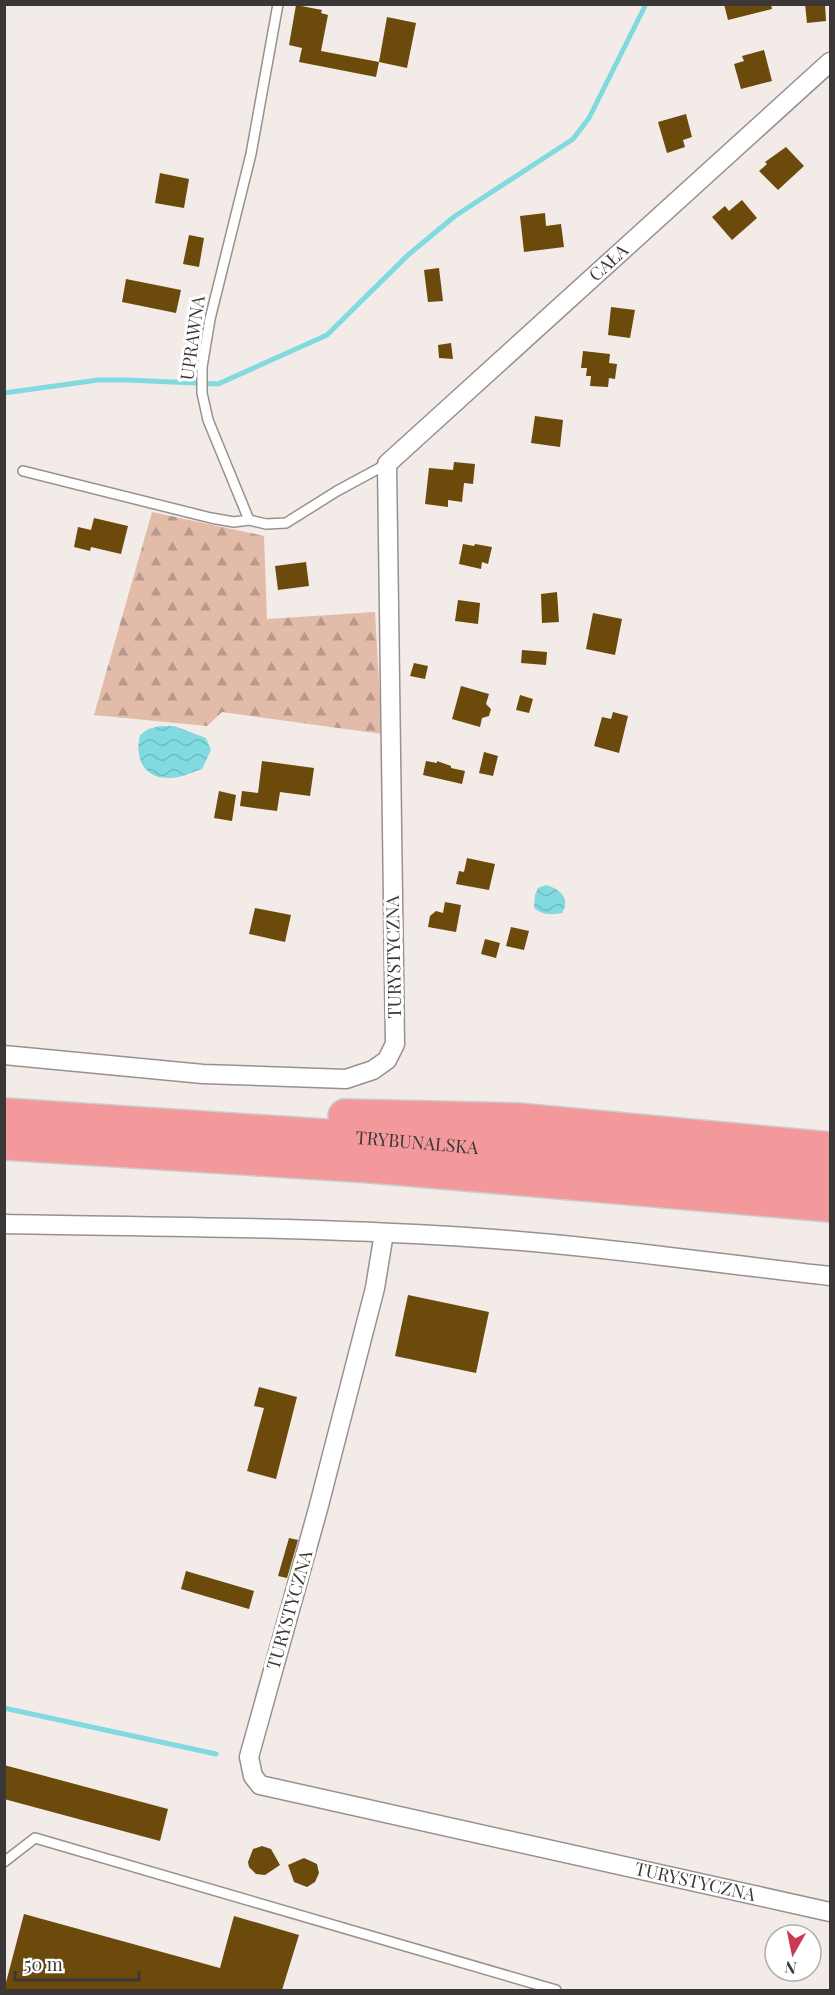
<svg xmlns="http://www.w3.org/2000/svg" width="835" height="1995" font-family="'Playfair Display',serif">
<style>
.forest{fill:url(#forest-firs)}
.water{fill:url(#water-waves)}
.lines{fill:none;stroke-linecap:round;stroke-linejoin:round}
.stream{stroke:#80dadf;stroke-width:5}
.building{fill:#6c4a0b}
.service-casing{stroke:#98918e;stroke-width:12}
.minor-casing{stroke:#98918e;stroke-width:21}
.motorway-casing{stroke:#cccbcb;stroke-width:36}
.service{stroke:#fff;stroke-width:9}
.minor{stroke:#fff;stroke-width:18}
.motorway{stroke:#f3999c;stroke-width:33}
.labels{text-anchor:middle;stroke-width:6;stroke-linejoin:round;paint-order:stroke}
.street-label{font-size:18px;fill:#3a3736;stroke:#fff}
</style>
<defs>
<pattern id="forest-firs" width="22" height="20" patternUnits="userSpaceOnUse" patternTransform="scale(1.5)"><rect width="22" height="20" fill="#e3bba9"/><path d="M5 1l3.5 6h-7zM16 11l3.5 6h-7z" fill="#b9998a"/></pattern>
<pattern id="water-waves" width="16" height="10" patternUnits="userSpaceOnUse" patternTransform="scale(1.5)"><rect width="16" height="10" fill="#80dadf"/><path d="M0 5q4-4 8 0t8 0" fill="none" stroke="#6fbcc0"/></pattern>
</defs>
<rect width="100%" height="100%" fill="#f2ebe8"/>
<path class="forest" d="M152,512L264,536L267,619L375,612L382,734L222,712L207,726L94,715Z"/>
<path class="water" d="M160,726H174L206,738L211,750L202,769C195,771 187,775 179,777C149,783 133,764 140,735L148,729Z
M546,885C560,889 571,898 562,913C552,915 542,915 534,908L535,895L538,888Z"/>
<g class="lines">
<path class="stream" d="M4,393L98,380H127L218,384L327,335L408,255L455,216L573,139L589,118L646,4
M4,1708L216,1754"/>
</g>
<path class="building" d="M724,4H771L772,9L728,20Z
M805,4H825L826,21L807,23Z
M296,5L322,10L321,13L328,15L321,51L379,62L376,77L299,62L302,48L289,45Z
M387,17L416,23L407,68L379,62Z
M764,50L772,81L741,89L734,64L744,61L742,56Z
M686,114L692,137L683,140L685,147L667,153L658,122Z
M786,147L804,166L778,190L759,171L767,164L765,162Z
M160,173L189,179L184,208L155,203Z
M742,200L757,218L732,240L712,217L725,206L729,211Z
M545,213L546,226L561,224L564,247L524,252L520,216Z
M189,235L204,238L199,267L183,264Z
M439,268L443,301L428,302L424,270Z
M126,279L181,290L176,313L122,302Z
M611,307L635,310L630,338L608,335Z
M451,343L453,359L439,358L438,345Z
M583,351L610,354L609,363L617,364L615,379L609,378L608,387L590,386L591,376H586L587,368H581Z
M535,416L563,420L560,447L531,443Z
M454,462L475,464L473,484L464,483L462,502L448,500V507L425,504L429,468L453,470Z
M94,518L128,526L121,554L91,547L90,551L74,547L78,527L91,530Z
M463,544L474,546L475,544L492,547L488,564L482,562L481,569L459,564Z
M306,562L309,586L278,590L275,566Z
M557,592L559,622L542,623L541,594Z
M458,600L480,603L478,624L455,621Z
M593,613L622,619L615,655L586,649Z
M522,650L547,652L546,665L521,663Z
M414,663L428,666L425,679L410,676Z
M461,686L489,694L486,704L491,709L489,716L482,718L480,727L452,719Z
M520,695L533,699L529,713L516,710Z
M613,712L628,716L619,753L594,746L602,717L611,719Z
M484,752L498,756L493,776L479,773Z
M262,761L314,768L310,796L280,792L277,811L240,806L242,791L258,793Z
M426,761L437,763V761L451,766V768L465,771L462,784L423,775Z
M219,791L236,795L232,821L214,818Z
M467,858L495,864L489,890L456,884L459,871L464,872Z
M445,902L461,905L456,932L428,927L430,916L436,911L443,913Z
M255,908L291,915L285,942L249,934Z
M511,927L529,931L524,950L506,946Z
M485,939L500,943L496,958L481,954Z
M408,1295L489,1312L476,1373L395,1356Z
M259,1387L297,1397L276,1479L247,1471L264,1408L254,1406Z
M289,1538L298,1540L287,1578L278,1576Z
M186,1571L254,1591L249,1609L181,1589Z
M4,1765L168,1809L160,1841L4,1799Z
M262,1846L271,1849L280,1865L265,1875L256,1874L249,1867L248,1862L253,1849Z
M304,1858L317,1864L319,1873L315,1882L307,1887L294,1882L288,1865Z
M24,1914L220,1968L234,1916L299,1935L282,1990H4Z"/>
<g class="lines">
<defs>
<path id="service" d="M278,4L251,154L210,319L202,367V393L208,420L249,520L266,524L286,523L337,491L387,464
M23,471L211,518L234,522L249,520
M4,1862L35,1838L556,1990"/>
<g id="minor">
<path id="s1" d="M4,1055L203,1074L346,1079L373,1070L387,1060L395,1044L387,464L830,62"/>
<path d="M4,1224C163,1227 322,1227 480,1238C597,1246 714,1263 830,1276"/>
<path id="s2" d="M384,1233L375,1288L318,1509L249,1757L253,1776L260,1785L830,1912"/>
</g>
<g id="motorway">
<path id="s3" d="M4,1115L371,1139L830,1178"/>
<path d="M345,1116L518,1120L830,1149"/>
<path d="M4,1143L371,1166L830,1205"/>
</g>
</defs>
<use href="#service" class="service-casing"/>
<use href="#minor" class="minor-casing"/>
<use href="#motorway" class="motorway-casing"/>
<use href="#service" class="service"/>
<use href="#minor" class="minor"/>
<use href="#motorway" class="motorway"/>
</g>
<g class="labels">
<g class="street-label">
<text dy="6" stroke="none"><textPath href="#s1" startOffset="1286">CAŁA</textPath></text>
<text transform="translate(193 338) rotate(-82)" y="6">UPRAWNA</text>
<text transform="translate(394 957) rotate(-91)" y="6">TURYSTYCZNA</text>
<text dy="6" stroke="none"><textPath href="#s3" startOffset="414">TRYBUNALSKA</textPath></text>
<text transform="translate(290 1610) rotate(-74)" y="6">TURYSTYCZNA</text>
<text dy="6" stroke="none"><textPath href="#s2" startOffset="1018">TURYSTYCZNA</textPath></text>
</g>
</g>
<rect width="835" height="1995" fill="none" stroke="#3a3736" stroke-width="12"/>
<g transform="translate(793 1953) rotate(189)"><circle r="28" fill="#ffffff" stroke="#b0afaf" stroke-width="1.5"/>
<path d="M0-4.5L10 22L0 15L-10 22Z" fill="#ca3a50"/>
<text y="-9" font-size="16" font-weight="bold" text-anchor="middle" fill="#3a3736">N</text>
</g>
<path d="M15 1971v9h124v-9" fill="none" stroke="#3a3736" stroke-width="3"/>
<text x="24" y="1971" font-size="18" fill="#3a3736" stroke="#ffffff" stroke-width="4.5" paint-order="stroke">50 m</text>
</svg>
